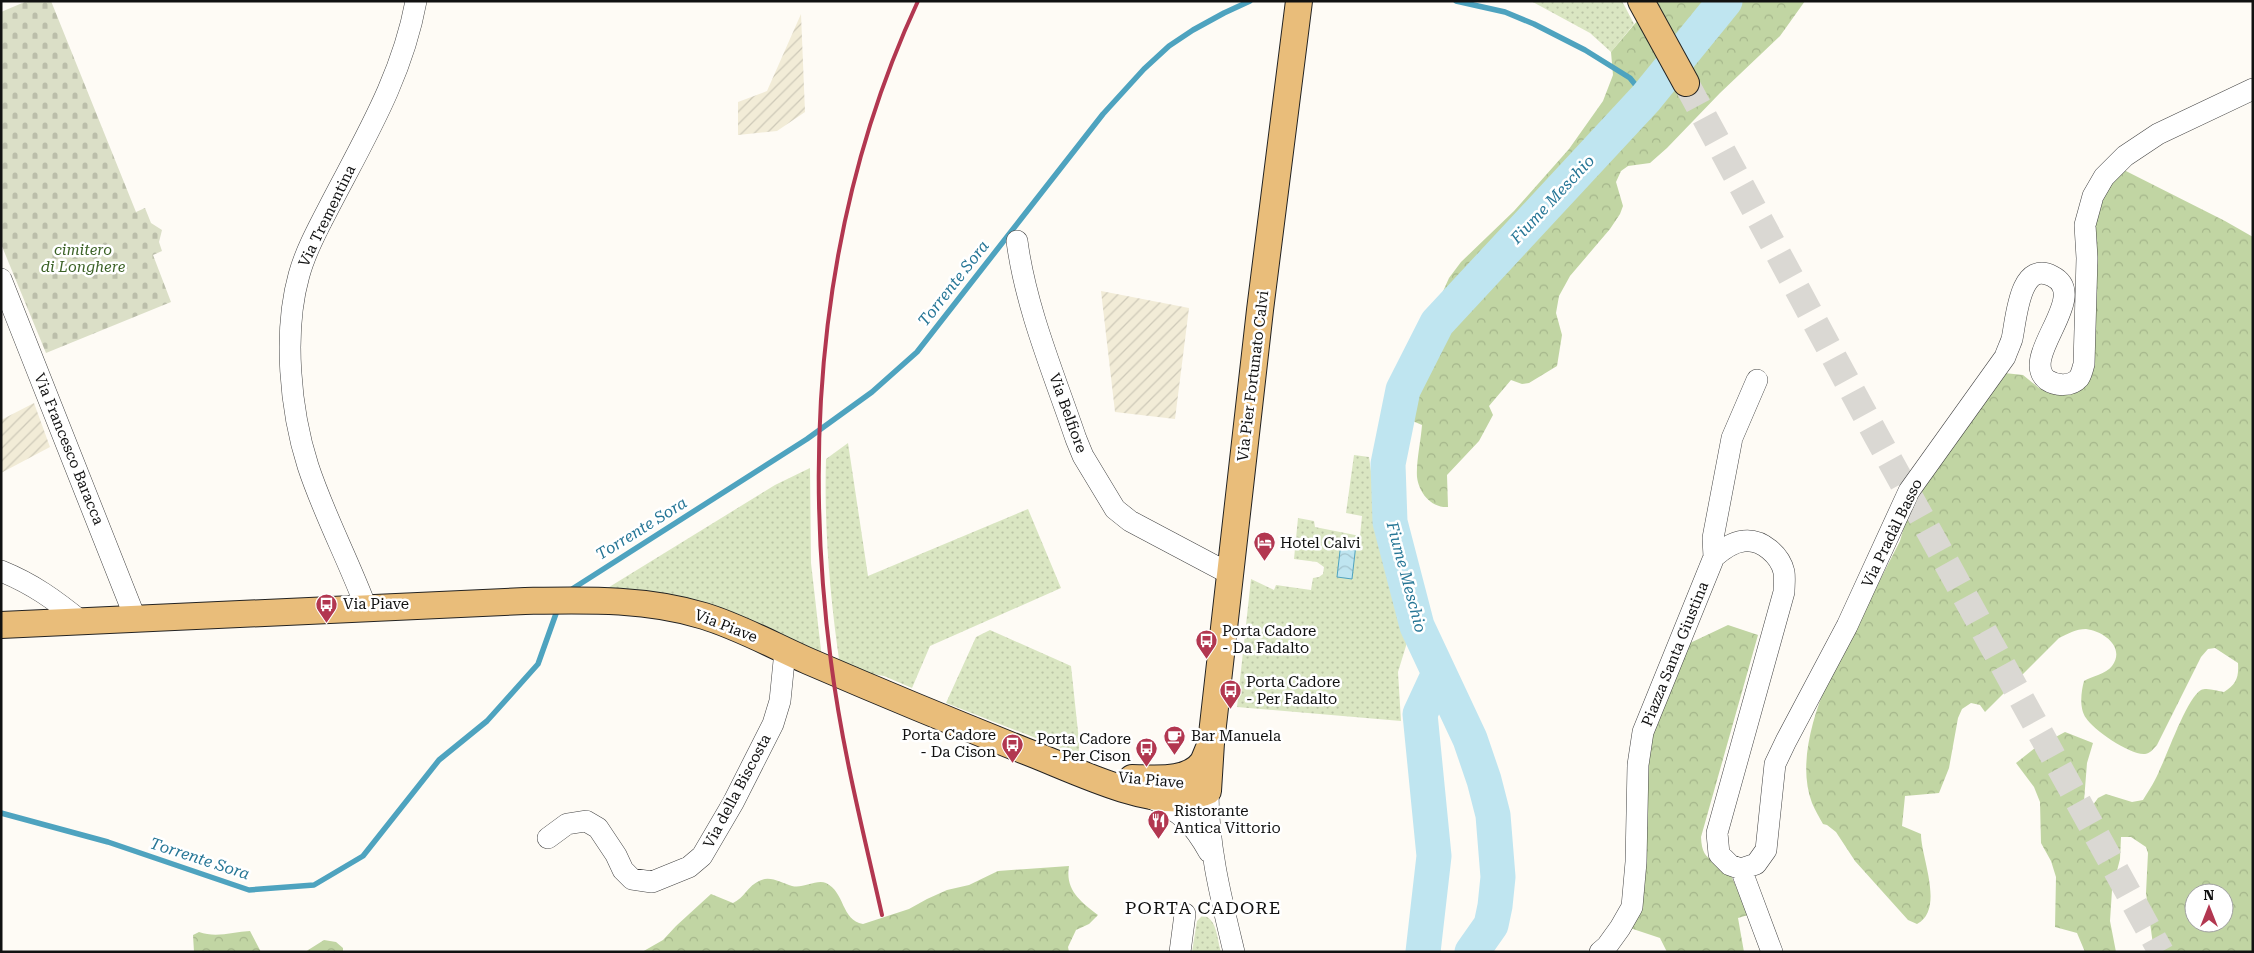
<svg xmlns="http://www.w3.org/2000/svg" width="2254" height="953" font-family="'Roboto Serif',serif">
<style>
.farmland{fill:url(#farmland-furrows)}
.grass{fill:url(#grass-dots)}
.forest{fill:url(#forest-crowns);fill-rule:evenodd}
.cemetery{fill:url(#cemetery-stones)}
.water{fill:url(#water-waves);stroke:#4ea3bf}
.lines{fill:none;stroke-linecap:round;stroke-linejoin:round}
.stream{stroke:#4ea3bf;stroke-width:5.5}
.river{stroke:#bfe5f0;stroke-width:35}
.major-tunnel{stroke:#dad8d3;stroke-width:26;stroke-dasharray:26 13;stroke-linecap:butt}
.minor-casing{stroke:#444;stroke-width:22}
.major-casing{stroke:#222;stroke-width:28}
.minor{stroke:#fff;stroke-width:21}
.major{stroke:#e9bd7a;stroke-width:26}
.rail{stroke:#b23750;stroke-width:4}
.labels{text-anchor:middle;stroke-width:5;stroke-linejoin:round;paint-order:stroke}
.street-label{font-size:15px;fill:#111;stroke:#fff}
.park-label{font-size:15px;font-style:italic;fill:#3c6227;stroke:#fff}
.poi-label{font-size:15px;fill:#111;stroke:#fff;text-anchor:start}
.water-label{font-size:16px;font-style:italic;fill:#267696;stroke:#fff}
.quarter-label{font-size:18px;letter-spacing:1px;fill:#111;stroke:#fff}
</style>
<defs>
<pattern id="farmland-furrows" width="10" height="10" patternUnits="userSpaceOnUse" patternTransform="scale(1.25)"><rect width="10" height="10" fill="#f2ecd7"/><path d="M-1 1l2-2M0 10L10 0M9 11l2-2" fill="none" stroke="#cec9b8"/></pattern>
<pattern id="grass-dots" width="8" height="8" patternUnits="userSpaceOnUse" patternTransform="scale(1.25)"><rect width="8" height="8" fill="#dae6c2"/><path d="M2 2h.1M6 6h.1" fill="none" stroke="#bac4a6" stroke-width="1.8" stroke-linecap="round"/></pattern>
<pattern id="forest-crowns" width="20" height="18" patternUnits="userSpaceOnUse" patternTransform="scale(1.25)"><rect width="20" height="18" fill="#c1d5a3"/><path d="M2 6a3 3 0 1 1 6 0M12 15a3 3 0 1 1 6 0" fill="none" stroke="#a5b68b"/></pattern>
<pattern id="cemetery-stones" width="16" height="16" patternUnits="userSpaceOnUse" patternTransform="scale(1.25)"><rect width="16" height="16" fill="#dbdfc7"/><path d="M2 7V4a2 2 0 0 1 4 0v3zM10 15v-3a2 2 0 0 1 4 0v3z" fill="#bbbeaa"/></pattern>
<pattern id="water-waves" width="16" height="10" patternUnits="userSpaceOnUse" patternTransform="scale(1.25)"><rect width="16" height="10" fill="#bfe5f0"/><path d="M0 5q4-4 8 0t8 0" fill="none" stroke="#a3c3cd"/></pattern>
</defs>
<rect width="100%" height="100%" fill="#fefbf5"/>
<path class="farmland" d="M801,14L805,112L777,131L738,135V102L767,91Z
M1101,291L1189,308L1175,419L1115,412Z
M34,403L50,447L1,473V420Z"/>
<path class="grass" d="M1531,1H1622L1634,24L1611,52L1590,33Z
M848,443L868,576L1028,509L1061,588L930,646L912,688L884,676L872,674L870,678L840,666C830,597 824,529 826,459Z
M1354,455L1369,457C1378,518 1383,580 1409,636L1398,672L1401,721L1237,707L1251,579L1274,590L1276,585L1311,590L1313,578L1319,577L1323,574L1324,567L1317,562L1294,559L1298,518L1314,521L1315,527L1360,536L1362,516L1346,513Z
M810,468L811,563L822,659L606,589L775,485Z
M990,630L1071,666L1079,741V755L946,703L976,637Z
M1202,916C1217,916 1217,940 1221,952H1192L1197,921Z"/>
<path class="forest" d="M1654,1H1805L1780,36L1720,93L1667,148L1650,163L1628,166L1621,171L1616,182L1623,206L1620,214L1610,229L1570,276L1559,296L1556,313L1562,335L1557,366L1529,383L1522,384L1511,380L1489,406L1493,415L1479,441L1447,475L1448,507C1431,508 1419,493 1417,477C1416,462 1421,440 1422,425L1401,416L1422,338L1449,278L1461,262L1514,211L1569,149L1603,101L1613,75L1611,52Z
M2112,164L2225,221L2253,237V952H2154L2146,893L2148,853L2146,847L2131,837H2121L2120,859L2112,890L2110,921L2116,952H2085L2077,933L2055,927L2056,877L2051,861L2041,843L2040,802L2034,787L2016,763L2035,748L2065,732L2093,743L2087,763L2084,801L2093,805L2098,798L2106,794L2132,802L2143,800C2149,790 2156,780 2160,769C2168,753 2187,698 2201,690C2207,687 2217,691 2224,692C2236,684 2239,678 2238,663L2215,648L2208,649L2201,657L2157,745C2153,749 2151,753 2145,754C2132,756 2093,730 2086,718C2079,708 2081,692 2084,681C2092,676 2106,674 2112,666C2126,647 2103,631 2086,629C2076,629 2067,634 2059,638L1985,712L1980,705L1971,703L1962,709L1958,718L1949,768L1939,793L1905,796L1902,826L1921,834C1921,858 1945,909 1917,924L1908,920L1855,861L1836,832L1827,825L1823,824C1819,817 1815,810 1812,803C1798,766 1812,720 1826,685L1900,541L1911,502L1995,372L2023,375L2039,388L2048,391L2080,388L2088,243ZM2194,893H2224V923H2194Z
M1728,625L1758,635L1701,837C1702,868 1720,855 1729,871C1736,885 1741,900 1748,915L1738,918L1744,952H1667L1660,938L1630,928L1644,759L1674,670L1690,643Z
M1069,866C1065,890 1080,901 1098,915L1089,924L1076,930L1068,947L1069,952H642L663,940L676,926L711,894L733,903C744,898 748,886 759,881C770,875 781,883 792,886C803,889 816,879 826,883C845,892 841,920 863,924L909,909L927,899L947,890L969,885L998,871Z
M250,931L261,952H194L193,935L199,932C216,938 233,932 250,931Z
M324,940L336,942L343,948V952H305Z"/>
<path class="cemetery" d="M27,1H51L136,212L145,208L151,223L162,230L159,242L162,251L153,255L171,302L46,353L1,244V12Z"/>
<path class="water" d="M1341,542L1356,544L1352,579L1337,577Z"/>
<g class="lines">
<path class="stream" d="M1456,1L1505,12L1534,24L1585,50L1630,78L1646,98
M569,591L807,439L872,392L917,352L1103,114L1144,69L1169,46L1193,30L1224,13L1250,1
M1,813L108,842L249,890L314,885L363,856L439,760L487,721L538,664L558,608"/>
<path class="river" d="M1423,952L1434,856L1420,714L1439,673
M1472,952L1491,925L1495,906L1498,877L1493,815L1484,780L1470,739L1417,626L1390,522L1388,464L1403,390L1437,323L1646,98L1725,1"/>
<path class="major-tunnel" d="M1686,83L1877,437L2161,952"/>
<defs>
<path id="minor" d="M1017,241C1026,309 1054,374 1076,439L1083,456L1115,509L1130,521L1230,574
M1,279L136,620
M1714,557C1722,550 1732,542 1744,541C1762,539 1780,555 1784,572C1785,578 1784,586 1784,592L1717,833L1719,854L1730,865L1741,869L1756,864L1766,850L1775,764L1786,741L1847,626L1909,491L2005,357C2007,351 2010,345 2012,339C2016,322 2019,259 2052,276C2092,296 2018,357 2047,380C2056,386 2071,387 2079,378C2081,375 2083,368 2084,364L2087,258L2085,225L2093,196L2104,177L2125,156L2158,134L2253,89
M1,571C33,584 55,600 82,622
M367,610C349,561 324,515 308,466C290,410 283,332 299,275C305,253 317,230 328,209C363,141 402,78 416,1
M1195,786L1208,791C1208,847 1221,898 1234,952
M1151,798C1181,812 1193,823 1209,852
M548,838L567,824L586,821L598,828L616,855L623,870L632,879L652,882L689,867L702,856L733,803L773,724L780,701L785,651
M1741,869L1772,952
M1180,952L1185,914
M1600,952L1607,946L1620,928L1632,907L1636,862L1638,765L1643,732L1714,557L1713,538L1732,438L1757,380"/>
<path id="major" d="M1641,1L1686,83
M1,625L525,601C585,600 646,598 704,616C740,627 774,646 808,661C880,692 952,722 1025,751C1070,768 1138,803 1186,798C1194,797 1201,793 1208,791L1211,743L1260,310L1299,1
M1132,778C1153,778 1188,783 1203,762C1206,756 1208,749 1211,744"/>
</defs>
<use href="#minor" class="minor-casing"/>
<use href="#major" class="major-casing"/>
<use href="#minor" class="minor"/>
<use href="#major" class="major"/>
<path class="rail" d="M882,915C863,831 842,748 831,662C802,438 822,208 918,1"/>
</g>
<defs>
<symbol id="hotel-pin" viewBox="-11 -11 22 30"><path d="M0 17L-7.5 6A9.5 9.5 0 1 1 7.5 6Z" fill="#b23750" stroke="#fff"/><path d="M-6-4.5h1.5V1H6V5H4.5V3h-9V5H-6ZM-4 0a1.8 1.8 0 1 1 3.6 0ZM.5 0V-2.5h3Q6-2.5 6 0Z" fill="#fff"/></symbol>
<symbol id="bus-pin" viewBox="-11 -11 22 30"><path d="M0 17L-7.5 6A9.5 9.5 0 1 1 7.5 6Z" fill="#b23750" stroke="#fff"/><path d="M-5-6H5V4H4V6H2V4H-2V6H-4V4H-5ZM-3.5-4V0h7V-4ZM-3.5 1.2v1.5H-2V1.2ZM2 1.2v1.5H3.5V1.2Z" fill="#fff"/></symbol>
<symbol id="cafe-pin" viewBox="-11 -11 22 30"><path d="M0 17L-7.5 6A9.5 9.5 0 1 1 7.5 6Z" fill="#b23750" stroke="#fff"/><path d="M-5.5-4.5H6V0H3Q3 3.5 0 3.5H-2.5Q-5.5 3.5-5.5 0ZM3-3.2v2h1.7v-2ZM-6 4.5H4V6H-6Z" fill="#fff"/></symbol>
<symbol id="restaurant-pin" viewBox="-11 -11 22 30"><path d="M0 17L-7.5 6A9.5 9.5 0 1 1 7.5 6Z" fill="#b23750" stroke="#fff"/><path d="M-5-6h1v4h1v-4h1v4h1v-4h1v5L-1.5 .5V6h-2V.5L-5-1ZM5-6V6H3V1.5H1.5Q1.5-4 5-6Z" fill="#fff"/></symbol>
</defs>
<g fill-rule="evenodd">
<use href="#hotel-pin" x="1252" y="530" width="25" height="34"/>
<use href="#bus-pin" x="314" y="592" width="25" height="34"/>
<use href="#bus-pin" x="1194" y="628" width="25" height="34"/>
<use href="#bus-pin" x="1218" y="678" width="25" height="34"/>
<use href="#cafe-pin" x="1162" y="724" width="25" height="34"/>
<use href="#bus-pin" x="1000" y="732" width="25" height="34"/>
<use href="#bus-pin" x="1134" y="736" width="25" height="34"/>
<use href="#restaurant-pin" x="1146" y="808" width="25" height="34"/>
</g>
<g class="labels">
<g class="street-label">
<text transform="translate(327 216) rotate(-64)" y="5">Via Trementina</text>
<text transform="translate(1253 376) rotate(-83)" y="5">Via Pier Fortunato Calvi</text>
<text transform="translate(1068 413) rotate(70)" y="5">Via Belfiore</text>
<text transform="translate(69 449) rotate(68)" y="5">Via Francesco Baracca</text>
<text transform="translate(1892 533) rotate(-64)" y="5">Via Pradàl Basso</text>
<text transform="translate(726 626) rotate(21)" y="5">Via Piave</text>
<text transform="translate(1675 654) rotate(-68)" y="5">Piazza Santa Giustina</text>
<text transform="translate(1151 780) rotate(5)" y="5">Via Piave</text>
<text transform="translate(737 791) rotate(-62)" y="5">Via della Biscosta</text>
</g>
<g class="park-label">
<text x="83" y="255">cimitero<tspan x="83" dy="17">di Longhere</tspan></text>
</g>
<g class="poi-label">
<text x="1280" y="548">Hotel Calvi</text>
<text x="343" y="609">Via Piave</text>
<text x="1222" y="636">Porta Cadore<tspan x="1222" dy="17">- Da Fadalto</tspan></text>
<text x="1246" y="687">Porta Cadore<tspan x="1246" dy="17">- Per Fadalto</tspan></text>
<text x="996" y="740" text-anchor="end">Porta Cadore<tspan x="996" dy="17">- Da Cison</tspan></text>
<text x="1191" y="741">Bar Manuela</text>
<text x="1131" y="744" text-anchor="end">Porta Cadore<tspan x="1131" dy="17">- Per Cison</tspan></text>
<text x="1174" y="816">Ristorante<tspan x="1174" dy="17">Antica Vittorio</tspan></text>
</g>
<g class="water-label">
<text transform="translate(1552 199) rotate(-47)" y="6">Fiume Meschio</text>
<text transform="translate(953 283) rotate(-52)" y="6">Torrente Sora</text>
<text transform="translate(641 528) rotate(-32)" y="6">Torrente Sora</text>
<text transform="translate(1407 577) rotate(75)" y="6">Fiume Meschio</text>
<text transform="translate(200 858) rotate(18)" y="6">Torrente Sora</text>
</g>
<g class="quarter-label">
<text x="1203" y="914">PORTA CADORE</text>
</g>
</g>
<rect width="2254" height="953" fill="none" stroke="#111111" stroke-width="5"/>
<g transform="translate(2209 908)"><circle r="24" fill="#ffffff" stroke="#a0a0a0"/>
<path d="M0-4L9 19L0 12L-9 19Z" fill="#b23750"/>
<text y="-8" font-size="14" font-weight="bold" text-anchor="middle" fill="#111111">N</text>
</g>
</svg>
